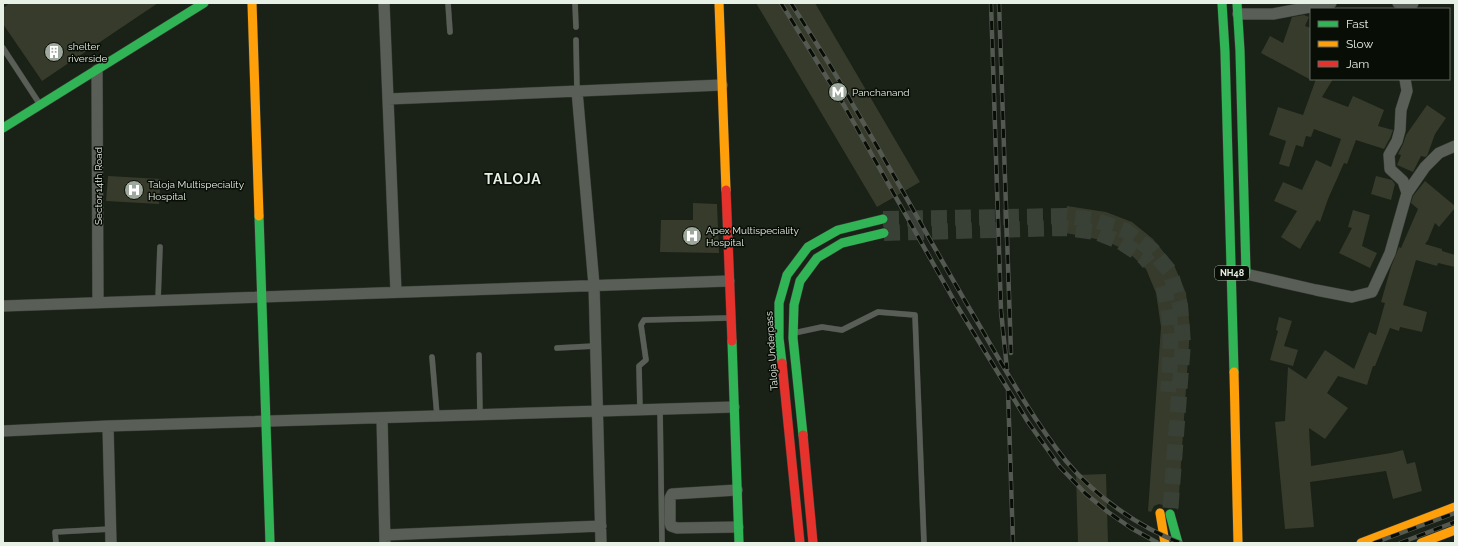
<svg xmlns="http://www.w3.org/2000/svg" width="1458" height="546" font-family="Raleway,sans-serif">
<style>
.building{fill:#373b2c}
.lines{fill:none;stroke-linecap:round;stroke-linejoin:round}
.secondary-tunnel{stroke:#394036;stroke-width:16;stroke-dasharray:16 8;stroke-linecap:butt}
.lane-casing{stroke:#373c34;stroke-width:6}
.street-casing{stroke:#373c34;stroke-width:12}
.fast-casing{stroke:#373c34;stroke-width:10}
.slow-casing{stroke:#373c34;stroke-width:10}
.jam-casing{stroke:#373c34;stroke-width:10}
.lane{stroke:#595e57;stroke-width:5.5}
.street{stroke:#595e57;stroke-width:11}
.fast{stroke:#30b455;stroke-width:9}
.slow{stroke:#ff9f0a;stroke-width:9}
.jam{stroke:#e5322d;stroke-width:9}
.rail-casing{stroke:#535850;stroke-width:4.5}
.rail{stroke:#080d06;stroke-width:3;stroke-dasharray:9;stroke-linecap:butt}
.labels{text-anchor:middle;stroke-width:3;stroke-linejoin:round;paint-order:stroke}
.shield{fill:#080d06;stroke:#a4aca1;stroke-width:1}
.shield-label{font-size:9px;font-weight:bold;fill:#e7f0e4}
.poi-label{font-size:10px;fill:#e7f0e4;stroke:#080d06;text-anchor:start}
.street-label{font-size:10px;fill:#e7f0e4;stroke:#080d06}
.district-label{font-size:14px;font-weight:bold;letter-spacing:1px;fill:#e7f0e4;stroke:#080d06}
</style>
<rect width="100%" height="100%" fill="#1a2117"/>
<path class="building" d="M10,3H158L42,81L3,24V8Z
M756,3H815L920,182L877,207Z
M1304,15L1309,17L1305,26L1311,28V80L1261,53L1270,36L1283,43L1292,17Z
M1316,79H1333L1322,97L1348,107L1353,96L1384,110L1378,126L1393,130L1390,138L1384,149L1356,140L1347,164L1344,163L1328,199L1320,222L1317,220L1300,249L1281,237L1297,211L1274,201L1283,182L1302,190L1316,160L1331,167L1341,139L1314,129L1311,137L1306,136L1303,147L1296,145L1289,167L1279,164L1286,141L1269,135L1278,107L1303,115Z
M1427,105L1446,118L1435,134L1427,156L1425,157L1421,156L1413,172L1397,165L1401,155L1398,154L1403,144L1406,135Z
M108,176L161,179L159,204L106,201Z
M1376,176L1392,180L1395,184L1391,200L1371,194Z
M1425,181L1455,206V208L1439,227L1435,223L1428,240L1425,244L1442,249V251L1455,255V267L1438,263L1437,266L1416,260L1403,305L1427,312L1422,332L1400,327L1399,331L1390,328L1375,366H1373L1367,385L1338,376L1327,393L1348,408L1325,439L1309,428L1311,466L1391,453L1403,450L1407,464L1415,462L1422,491L1393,499L1386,471L1310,482L1314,527L1285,529L1275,422L1285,421L1288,367L1306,379L1325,350L1354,369L1369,332L1376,335L1385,303L1381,302L1391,267L1399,247L1401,248L1418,209L1411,203L1413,196Z
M693,203L717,204L719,253L660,252L661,220H693Z
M1067,206L1106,212L1132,222L1153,239L1174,265L1186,293L1190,328L1178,510L1173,505L1166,506L1159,504L1154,506L1151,512L1148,511L1161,327L1156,293L1146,269L1127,251L1106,241L1066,233L1065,216Z
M1353,210L1370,215L1362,246L1377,253L1370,268L1339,253L1352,228L1348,227Z
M1279,317L1292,321L1284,346L1298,350L1293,366L1270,360L1278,331L1276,330Z
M1106,474L1108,543H1078L1076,475Z"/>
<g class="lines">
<path class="secondary-tunnel" d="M883,219L1065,216L1095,220L1126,231L1152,250L1170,272L1180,305L1183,343L1170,514
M884,233L1065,228L1096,232L1121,242L1144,257L1149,263
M1163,286C1174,323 1170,354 1168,392"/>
<defs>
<path id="lane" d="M448,3L450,32
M575,3L576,27
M576,40L577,91
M3,48L39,103
M158,300L160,247
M794,333L822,327L842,330L878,312L915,315L924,543
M557,348L595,346
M479,355L480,415
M432,357L437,416
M660,409L662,543
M640,410L639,366L646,360L641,325L644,320L728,318
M56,543L55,532L111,529"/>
<path id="street" d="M384,3L396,292
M1398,3L1411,7L1413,3
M1238,14H1273L1331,3
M97,70L98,302
M1405,79L1407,91L1401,110L1400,130L1397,141L1389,155L1390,169L1403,181L1407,193
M577,91L594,285L601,543
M388,99L722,85
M1246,274L1316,290L1352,297L1372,292L1390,253L1407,193L1425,167L1439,153L1455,146
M3,306L729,281
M382,418L385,543
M108,426L111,543
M3,431L108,426L734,407
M737,490L672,494L670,498V523L671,526L677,528L738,527
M385,535L601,526"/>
<path id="fast" d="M1222,3L1225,52L1234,372
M1237,3L1240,51L1246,272
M3,128L204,3
M259,216L270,543
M732,341L739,543
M782,363L779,338V303L787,275L808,247L838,230L883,219
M803,435L793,338L794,305L800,281L817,258L842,243L884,233
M1170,514L1178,543"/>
<path id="slow" d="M252,3L259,216
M719,3L726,190
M1234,372L1238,543
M1160,513L1165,543
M1361,543L1455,507
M1421,543L1455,530"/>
<path id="jam" d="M726,190L732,341
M782,363L800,543
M803,435L813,543"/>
</defs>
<use href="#lane" class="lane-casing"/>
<use href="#street" class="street-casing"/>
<use href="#fast" class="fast-casing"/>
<use href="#slow" class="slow-casing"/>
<use href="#jam" class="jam-casing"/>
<use href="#lane" class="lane"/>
<use href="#street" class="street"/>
<use href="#fast" class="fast"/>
<use href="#slow" class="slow"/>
<use href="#jam" class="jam"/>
<defs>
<path id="rail" d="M781,3L845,107L956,304L1028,422L1060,467L1086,494L1108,512L1131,528L1158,543
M791,3C812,37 834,70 853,105C892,171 929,239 968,306C999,358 1028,413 1066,461C1095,496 1138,527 1181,543
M991,3L1001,311L1007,369
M999,3L1011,353
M1008,391L1013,543
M1374,543L1455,513
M1400,543L1455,522"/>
</defs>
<use href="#rail" class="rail-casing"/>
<use href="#rail" class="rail"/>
</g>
<defs>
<symbol id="building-disc" viewBox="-11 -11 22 22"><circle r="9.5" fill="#9fa89c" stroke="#080d06"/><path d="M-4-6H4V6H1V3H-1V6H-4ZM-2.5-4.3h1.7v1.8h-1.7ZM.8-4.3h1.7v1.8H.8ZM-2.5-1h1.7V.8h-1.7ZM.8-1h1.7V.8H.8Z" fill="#fff"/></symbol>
<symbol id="metro-disc" viewBox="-11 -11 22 22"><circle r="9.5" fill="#9fa89c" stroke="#080d06"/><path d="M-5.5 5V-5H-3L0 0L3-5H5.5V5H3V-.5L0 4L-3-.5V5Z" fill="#fff"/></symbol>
<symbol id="hospital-disc" viewBox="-11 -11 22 22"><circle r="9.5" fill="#9fa89c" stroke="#080d06"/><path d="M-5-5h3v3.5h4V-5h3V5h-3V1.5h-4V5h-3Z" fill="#fff"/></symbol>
</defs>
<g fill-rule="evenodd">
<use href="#building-disc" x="43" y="41" width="22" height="22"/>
<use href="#metro-disc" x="827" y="81" width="22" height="22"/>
<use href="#hospital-disc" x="123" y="179" width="22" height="22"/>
<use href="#hospital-disc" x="681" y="225" width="22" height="22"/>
</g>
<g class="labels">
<rect class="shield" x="1215" y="266" width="34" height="14" rx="3"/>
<g class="shield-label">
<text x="1232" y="276">NH48</text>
</g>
<g class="poi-label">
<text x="68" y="50">shelter<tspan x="68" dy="12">riverside</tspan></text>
<text x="852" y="96">Panchanand</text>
<text x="148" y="188">Taloja Multispeciality<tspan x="148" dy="12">Hospital</tspan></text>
<text x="706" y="234">Apex Multispeciality<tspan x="706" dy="12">Hospital</tspan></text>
</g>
<g class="street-label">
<text transform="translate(98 186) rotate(-90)" y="4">Sector 14th Road</text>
<text transform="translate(771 351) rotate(-94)" y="4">Taloja Underpass</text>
</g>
<g class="district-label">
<text x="513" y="184">TALOJA</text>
</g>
</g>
<rect width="1458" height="546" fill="none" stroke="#e7f0e4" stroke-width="8"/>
<rect x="1310" y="8" width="140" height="72" fill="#080d06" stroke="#61685f"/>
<rect x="1318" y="21" width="20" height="6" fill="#30b455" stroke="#61685f"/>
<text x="1346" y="28" font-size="12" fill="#e7f0e4">Fast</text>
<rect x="1318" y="41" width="20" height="6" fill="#ff9f0a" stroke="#61685f"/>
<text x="1346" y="48" font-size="12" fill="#e7f0e4">Slow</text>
<rect x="1318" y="61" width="20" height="6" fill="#e5322d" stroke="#61685f"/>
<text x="1346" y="68" font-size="12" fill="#e7f0e4">Jam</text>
</svg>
